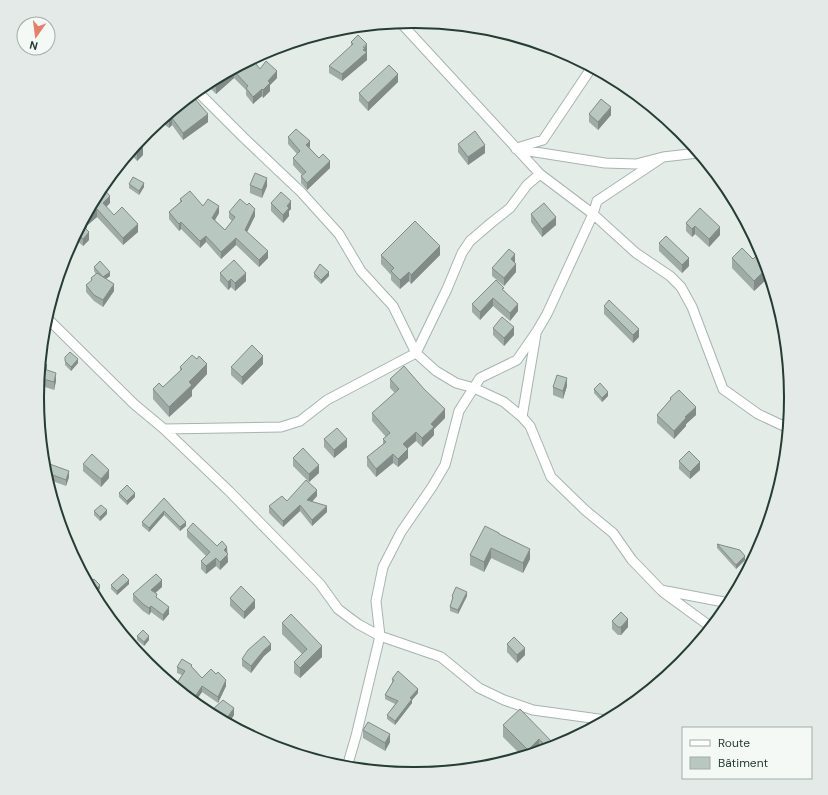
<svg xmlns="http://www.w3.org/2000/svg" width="828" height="795" font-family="'DM Sans',sans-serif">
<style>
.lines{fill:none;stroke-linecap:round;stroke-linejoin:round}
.minor-casing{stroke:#a7b4af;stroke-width:11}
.minor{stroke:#fff;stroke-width:9}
.wall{fill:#9faba6}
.shaded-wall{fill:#828b87}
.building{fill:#b9c7c1;stroke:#828b87}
.rim{fill:none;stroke:#253d35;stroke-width:2}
</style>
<rect width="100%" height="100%" fill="#e4ece8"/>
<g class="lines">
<defs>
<path id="minor" d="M400,22L540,174L593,214L636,253L670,276L681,287L692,307L723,389L758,414L788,428
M197,91L243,137L301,192L339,234L361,271L393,306L416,353L436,371L456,383L474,388L504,402L522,417L530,426L551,477L585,510L613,533L632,560L661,590L729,603
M517,148L543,140L588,73L590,67
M516,149L605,163L636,164L663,157L698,153
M47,318L134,404L164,429L229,491L320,584L338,609L358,624L380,636L441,657L479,688L504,700L533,710L606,720
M522,417L536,334
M164,429L281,427L300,421L327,400L416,353L447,289L462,253L470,241L491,223L510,208L527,185L540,174
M663,592L711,627
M347,767L356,736L380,636L376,601L383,567L401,532L432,487L445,465L459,411L480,378L517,360L537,331L547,314L593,214L597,201L663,157"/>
</defs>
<use href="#minor" class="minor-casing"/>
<use href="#minor" class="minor"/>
</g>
<path class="wall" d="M351,42L367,51L366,52L367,60L342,81L329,73V66L351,47Z
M252,59L260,69L277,78L270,85V91L263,98L262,96L253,104L246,95V90L234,78L216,94L210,88V82Z
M398,82L368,111L359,101V93Z
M179,106L183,109L208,122L183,140L172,125L169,128L160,121Z
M589,114L611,115L598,130L589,122Z
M288,137L310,148L319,158L330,168L307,190L301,183V176L302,175L293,165V158L297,154L288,144Z
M138,143L143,155L137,161L130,153Z
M458,144L485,153L468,165L458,152Z
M129,184L144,187L139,195L129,188Z
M250,185L267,186L262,198L250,193Z
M101,188L110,203L106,207L114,215L138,232L123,245L97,217L86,226L89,240L83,246L74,238Z
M180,199L203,206L219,213L215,220L225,230L232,221L229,218V212L255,216L247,232L268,258L259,267L236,245L221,259L206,242L200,248L181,229L179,231L169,219V212L180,202Z
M271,203L291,209L289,211V216L283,223L271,211Z
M700,208L720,235L709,247L695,234L692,237L686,231V223Z
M531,214L556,225L542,237L531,222Z
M750,231L755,241L750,236Z
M659,243L689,266L682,273L659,251Z
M762,254L769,277L754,291L732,268V258L753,259Z
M381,255H440L411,284L409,281L400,289L391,280V275L381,264Z
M515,262V263L516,272L504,286L492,276V268Z
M94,267L110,276L106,279L114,291L103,307L94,301L86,292V285L91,281V278L96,274L94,271Z
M220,273L246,281L235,291L231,287L228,290L220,281Z
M314,273L329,276L321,284L314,277Z
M504,290L518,311L510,321L493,306L480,320L472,312V304Z
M604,306L639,337L633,343L604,314Z
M493,328L514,335L504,346L493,335Z
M43,345L46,350L43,360L47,369L46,370L56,381L54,390L39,385Z
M65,357L78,363L71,371L65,365Z
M263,364L242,385L231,375V367Z
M180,367L207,374L192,390V396L169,417L153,399V389L163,387L180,371Z
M390,379L445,418L434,429V435L422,447L416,441L407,449L408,458L398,467L393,463L376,477L367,466V457L383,444V439L386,437L372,421V413L395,393L390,388Z
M567,386L563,399L553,395V387Z
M594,389L608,396L602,402L594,393Z
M670,398L696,415L686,424V426L674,439L657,423V415L670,400Z
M324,439L347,447L334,458L324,447Z
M293,458L319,473L309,482L293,466Z
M679,461L700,470L690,479L679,469Z
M83,464L109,478L101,487L83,471Z
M45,471L69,477L66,486L47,479Z
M119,493L135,497L127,505L119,497Z
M317,496L312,502L327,512L312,526L300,511L283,527L269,513V506L287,501Z
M164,498L186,526L180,531L164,515L149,532L142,526V522Z
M94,511L107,514L100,521L94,515Z
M187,530L217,546L227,553L228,562L220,570L216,566L206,574L201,569V561L206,556L187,537Z
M499,534L530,559L523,573L491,558L484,572L470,565V555Z
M717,544L745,560L736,569L717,548Z
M129,584L117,595L111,589V585Z
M162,587L155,593L157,598L169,614L163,621L151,612L149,615L143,611L133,601V594Z
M452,596H467L458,614L450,611V607L452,600Z
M230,598L255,608L244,619L230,606Z
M612,621L628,627L621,635H618L612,629Z
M282,623L322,657L300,678L294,673V662L302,654L282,634Z
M137,636L149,640L144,646L137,640Z
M507,644L525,655L517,663L507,652Z
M271,650L264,656L251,673L242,666V659Z
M177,667H192L202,678L226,686L218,703L202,692L195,702L175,686L182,675L177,673Z
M392,679L418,693L412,700V703L395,725L387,719V715L395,704L385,699V695L392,683Z
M213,709L234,715L229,723L213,715Z
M503,725L556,746L522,756L503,737Z
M363,730L390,742L385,751L363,738Z"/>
<path class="shaded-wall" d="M367,44V51L365,52H367V60L342,81V74Z
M234,71V78L216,94V87Z
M277,71V78L270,85V91L263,98V90L268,81Z
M398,74V82L368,111V103Z
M262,89V96L253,104V97Z
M611,107V115L598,130V122Z
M208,114V122L183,140V133Z
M172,118V125L169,128V121Z
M310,141V148L306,145Z
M485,145V153L468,165V157Z
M143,147V155L137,161V153Z
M330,161V168L307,190V183Z
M267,178V186L262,198V190Z
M144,183V187L139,195V191Z
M110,196V203L103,210V203Z
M291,201V209L289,211V216L283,223V215L287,206Z
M219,206V213L212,225V218Z
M97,209V217L82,230V223L83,222Z
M255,209V216L245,236V230Z
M556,217V225L542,237V229Z
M181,222V229L179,231V224Z
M138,224V232L123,245V238Z
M695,226V234L692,237V229Z
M720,227V235L709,247V239Z
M89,232V240L83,246V239Z
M206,236V242L200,248V241Z
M236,238V245L221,259V252Z
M440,246V255L411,284V275Z
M268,251V258L259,267V260Z
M515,254V262L511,267V259Z
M689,258V266L682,273V265Z
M516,264V272L504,286V278Z
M766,269L769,277L754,291V281Z
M110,272V276L103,281V277Z
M329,272V276L321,284V280Z
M409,272V281L400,289V280Z
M246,273V281L235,291V283Z
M231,279V287L228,290V282Z
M114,284V291L103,307V300Z
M493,298V306L480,320V312Z
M518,304V311L510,321V313Z
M514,327V335L504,346V338Z
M639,329V337L633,343V335Z
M46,346V350L42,363V359Z
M263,356V364L242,385V377Z
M78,359V363L71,371V367Z
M207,364V374L192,390V396L169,417V407L189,382Z
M47,365V369L42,374V370Z
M56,373V381L54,390V382Z
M567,378V386L563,399V391Z
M608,392V396L602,402V398Z
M696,407V415L686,424V426L674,439V431L685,417Z
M445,409V418L434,429V435L422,447V438L431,424Z
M416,432V441L403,452V444Z
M347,439V447L334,458V450Z
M408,449V458L398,467V459Z
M393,454V463L376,477V469Z
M700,462V470L690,479V472Z
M319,465V473L309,482V474Z
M109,470V478L101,487V479Z
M69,471V477L66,486V480Z
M317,490V496L307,507V500Z
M135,493V497L127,505V501Z
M300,505V511L283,527V521Z
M327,506V512L312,526V520Z
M107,510V514L100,521V517Z
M164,511V515L149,532V528Z
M186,522V526L180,531V527Z
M227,547L228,562L220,570V562L224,550Z
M491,548V558L484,572V562Z
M530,549V559L523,573V563Z
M745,556V560L736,569V565Z
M216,558V566L206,574V566Z
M129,580V584L117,595V591Z
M162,580V587L151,597V590Z
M100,585V589L94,594V591Z
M467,592V596L458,614V610Z
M255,600V608L244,619V612Z
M151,606V612L149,615V608Z
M169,607V614L163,621V615Z
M628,619V627L621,635V627Z
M149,636V640L144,646V642Z
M271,644V650L264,656L251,673V666L264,650Z
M322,646V657L300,678V668Z
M525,648V655L517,663V655Z
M226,680V686L218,703V697Z
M202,686V692L195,702L193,700Z
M418,689V693L412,700V703L395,725V721L410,698Z
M234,708V715L229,723L227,722V718Z
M390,734V742L385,751V743Z
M539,739V751L528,755V750Z"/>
<path class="building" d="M358,35L367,44L363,47L365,48L363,50L367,52L342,74L329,66L353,44L351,42Z
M252,59L260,69L266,61L277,71L268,81L270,83L263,90L262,89L253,97L246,88L248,86L234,71L216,87L211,81Z
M389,65L398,74L368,103L359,93Z
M195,99L208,114L183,133L172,118L169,121L165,117L179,106L183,109Z
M601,99L611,107L598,122L589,114Z
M296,129L310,141L306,145L319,158L323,154L330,161L307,183L301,176L306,172L293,158L300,151L288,137Z
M475,131L485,145L468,157L458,144Z
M138,143L143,147L137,153L133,149Z
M255,173L267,178L262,190L250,185Z
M133,177L144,183L139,191L129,184Z
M102,187L110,196L103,203L114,215L122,207L138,224L123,238L97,209L83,222Z
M190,191L203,206L208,199L219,206L212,218L225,230L235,217L229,212L240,199L247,205L249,203L255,209L245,230L268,251L259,260L236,238L221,252L206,236L200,241L181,222L179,224L169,212L182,201L180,199Z
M281,192L291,201L287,206L289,208L283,215L271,203Z
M544,203L556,217L542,229L531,214Z
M700,208L720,227L709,239L695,226L692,229L686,223Z
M415,221L440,246L411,275L409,272L400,280L391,271L394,268L381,255Z
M82,223L87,227L85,228L89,232L83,239L77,233Z
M666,236L689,258L682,265L659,243Z
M742,248L753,259L761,251L762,254L766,269L754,281L732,258Z
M509,249L515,254L511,259L516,264L504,278L492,268Z
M234,260L246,273L235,283L231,279L228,282L220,273Z
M100,261L110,272L103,277L94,267Z
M320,264L329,272L321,280L314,273Z
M97,273L114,284L103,300L94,295L86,285L92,280L91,278Z
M496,280L504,288L502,289L518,304L510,313L493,298L480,312L472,304Z
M609,300L639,329L633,335L604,306Z
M502,317L514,327L504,338L493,328Z
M43,345L46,346L42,359L47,365L43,369L41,368V369H40Z
M252,345L263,356L242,377L231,367Z
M70,352L78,359L71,367L65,361V357Z
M192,355L197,359L199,356L207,364L189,382L192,385L169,407L153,389L159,383L163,387L182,369L180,367Z
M404,366L424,389L445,409L431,424L434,427L422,438L416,432L403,444L408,449L398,459L393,454L376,469L367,457L386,442L383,439L390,433L372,413L399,389L390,379Z
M41,368L56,373L54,382L39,378Z
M557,375L567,378L563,391L553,387Z
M600,383L608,392L602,398L594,389Z
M679,390L696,407L685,417L686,418L674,431L657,415L671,399L670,398Z
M337,428L347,439L334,450L324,439Z
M303,448L319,465L309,474L293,458Z
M689,451L700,462L690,472L679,461Z
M92,454L109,470L101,479L83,464Z
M44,462L69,471L66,480L45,472Z
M306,480L317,490L307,500L327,506L312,520L300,505L283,521L269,506L282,496L287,501Z
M127,485L135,493L127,501L119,493Z
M164,498L186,522L180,527L164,511L149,528L142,522Z
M101,505L107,510L100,517L94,511Z
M193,523L217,546L222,541L227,547L224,550L228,554L220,562L216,558L206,566L201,561L210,552L187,530Z
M485,526L499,533V534L530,549L523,563L491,548L484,562L470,555Z
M717,544L740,550L745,556L736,565Z
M123,574L129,580L117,591L111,585Z
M156,574L162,580L151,590L157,594L156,597L169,607L163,615L151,606L149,608L143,604L133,594Z
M94,579L100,585L94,591L91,587L89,584Z
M241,586L255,600L244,612L230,598Z
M456,587L467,592L458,610L450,607L453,597L452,596Z
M621,612L628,619L621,627H618L612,621Z
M291,614L322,646L300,668L294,662L307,649L282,623Z
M143,630L149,636L144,642L137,636Z
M264,636L271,644L264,650L251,666L242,659L248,650Z
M514,637L525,648L517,655L507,644Z
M182,659L192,665L191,666L202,678L211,669L216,674L218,672L226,680L218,697L202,686L193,700L175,686L185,671L177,667Z
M398,671L418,689L410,698L412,699L395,721L387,715L398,701L385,695L394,680L392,679Z
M223,700L234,708L227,718L213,709Z
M520,709L556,746L548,749L539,739L528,750L503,725Z
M368,722L390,734L385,743L363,730Z"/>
<path d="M0 0H828V795H0ZM413 28H415A369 369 0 0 1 784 397V398A369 369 0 0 1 415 767H413A369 369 0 0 1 44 398V397A369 369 0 0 1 413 28Z" fill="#e3eae7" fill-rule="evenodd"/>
<path class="rim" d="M413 28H415A369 369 0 0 1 784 397V398A369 369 0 0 1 415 767H413A369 369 0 0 1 44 398V397A369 369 0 0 1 413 28Z"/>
<rect x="682" y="727" width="130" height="52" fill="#f4f9f6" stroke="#a1aea9"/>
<rect x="690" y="740" width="20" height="6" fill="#ffffff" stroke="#a1aea9"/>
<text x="718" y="747" font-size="12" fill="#253d35">Route</text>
<rect x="690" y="757" width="20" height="12" fill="#b9c7c1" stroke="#a1aea9"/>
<text x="718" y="767" font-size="12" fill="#253d35">Bâtiment</text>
<g transform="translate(36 36) rotate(194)"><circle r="19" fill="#f4f9f6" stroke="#a1aea9"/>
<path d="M0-3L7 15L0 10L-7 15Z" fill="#e77e67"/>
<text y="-6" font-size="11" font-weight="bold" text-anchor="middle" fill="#253d35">N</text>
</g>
</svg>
